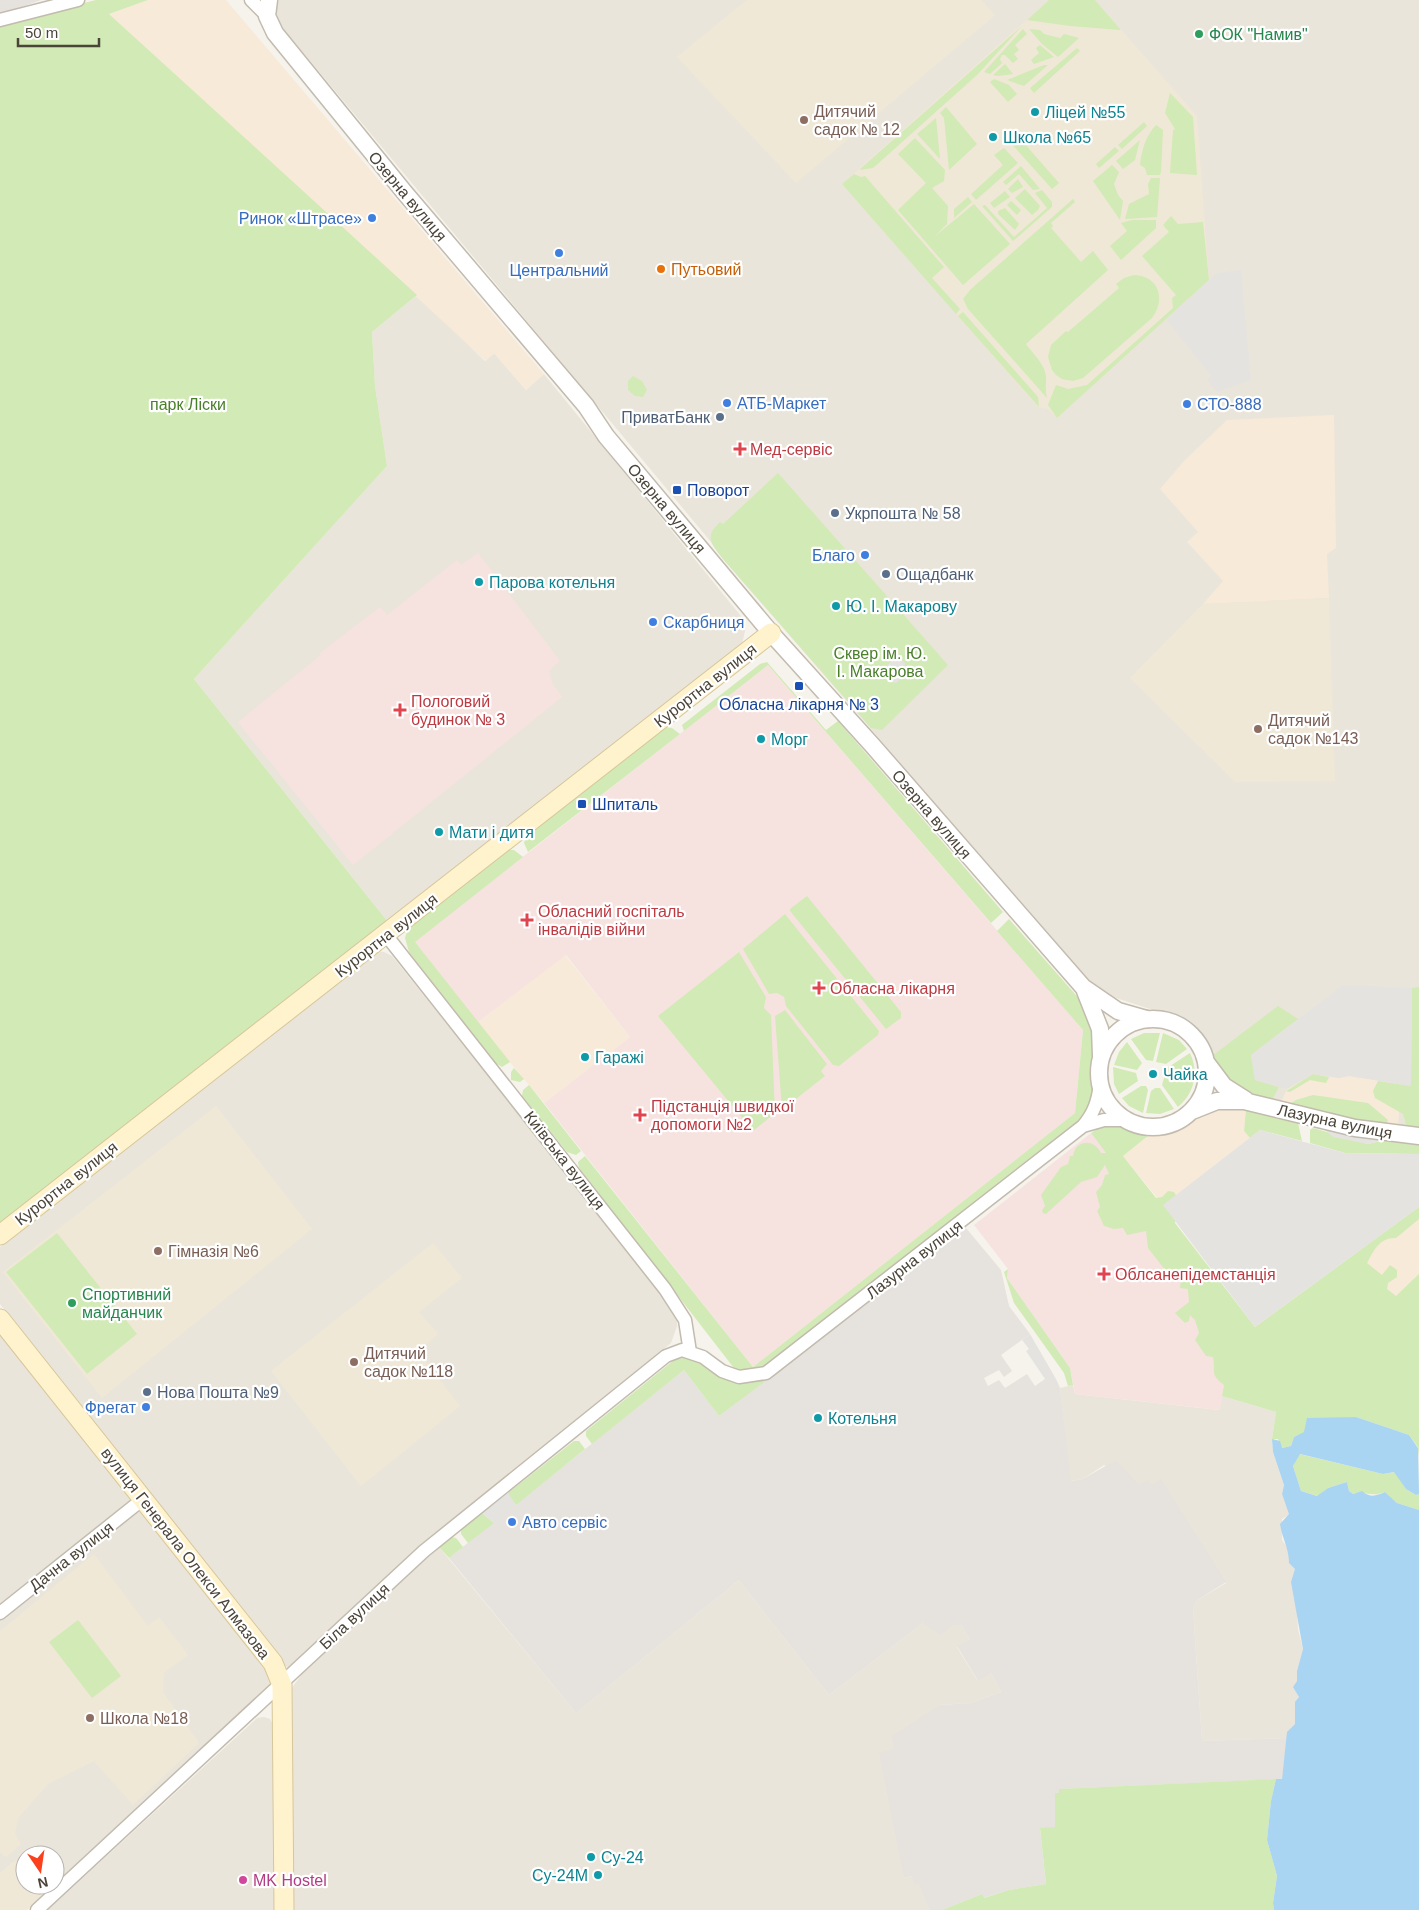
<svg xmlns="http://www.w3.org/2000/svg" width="1419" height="1910" font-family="Helvetica,sans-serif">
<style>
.residential{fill:#eae5da}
.commercial{fill:#f7ead8}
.industrial{fill:#e6e2dd}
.education{fill:#efe8d6}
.medical{fill:#f6e3e0}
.green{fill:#d2eab5}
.parking{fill:#e5e3e0}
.water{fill:#a9d4f2}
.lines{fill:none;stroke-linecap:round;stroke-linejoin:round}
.minor-casing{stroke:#c2bbae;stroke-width:15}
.tertiary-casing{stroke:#c2bbae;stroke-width:19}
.secondary-casing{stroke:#d6c79b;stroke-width:21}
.minor{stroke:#fff;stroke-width:12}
.tertiary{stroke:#fff;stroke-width:16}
.secondary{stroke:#fff3cd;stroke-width:19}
.leisure-dot{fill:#2e9e5b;stroke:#fff;stroke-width:2}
.culture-dot{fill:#0f9aa8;stroke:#fff;stroke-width:2}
.education-dot{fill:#8d6e63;stroke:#fff;stroke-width:2}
.shop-dot{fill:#3f7fe0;stroke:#fff;stroke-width:2}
.food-dot{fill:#e8710a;stroke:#fff;stroke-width:2}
.service-dot{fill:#5c6f8a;stroke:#fff;stroke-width:2}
.health-dot{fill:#e0444e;stroke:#fff;stroke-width:2}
.transit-dot{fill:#1a4fb4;stroke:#fff;stroke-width:2}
.hotel-dot{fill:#d1479c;stroke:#fff;stroke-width:2}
.labels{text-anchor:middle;stroke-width:4.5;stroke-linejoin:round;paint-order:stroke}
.leisure-label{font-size:16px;fill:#27864d;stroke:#fff;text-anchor:start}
.education-label{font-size:16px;fill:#785e54;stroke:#fff;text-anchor:start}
.culture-label{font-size:16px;fill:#0d838f;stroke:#fff;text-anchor:start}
.street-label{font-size:16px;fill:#4b4439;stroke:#fff}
.shop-label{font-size:16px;fill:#366cbe;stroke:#fff;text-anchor:start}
.food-label{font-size:16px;fill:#c56008;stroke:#fff;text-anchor:start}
.park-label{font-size:16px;fill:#4a7f2a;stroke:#fff}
.service-label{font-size:16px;fill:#4e5e75;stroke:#fff;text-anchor:start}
.health-label{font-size:16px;fill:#be3a42;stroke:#fff;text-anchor:start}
.transit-label{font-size:16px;fill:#164399;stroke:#fff;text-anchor:start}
.hotel-label{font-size:16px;fill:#b23c85;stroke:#fff;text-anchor:start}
</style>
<rect width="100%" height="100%" fill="#f6f3ec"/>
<path class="residential" d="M279,0H1419V1128L1386,1126L1254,1094L1216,1067L1204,1037L1184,1020L1113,997L1091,982L723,559L711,542L276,20L275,8Z
M417,295L485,361L494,353L526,390L544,374L745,621L746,627L742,644L388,922L194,679L387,466L375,386L372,332Z
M377,951L384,952L392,956L631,1253L670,1307L677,1319V1326L671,1343L411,1553L296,1663L288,1667L282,1665L41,1362L32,1345L0,1304V1247Z
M0,1328L133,1497L131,1501L0,1605Z
M1073,1385L1075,1394L1219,1410L1222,1396L1276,1412L1272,1439L1273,1452L1284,1485L1282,1494L1290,1514L1282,1519V1540L1289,1550V1563L1295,1569L1298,1629L1303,1649L1297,1671V1681L1294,1687L1299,1697L1295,1703V1724L1288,1732L1287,1738L1202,1741L1193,1609L1196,1601L1226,1583L1151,1485H1139L1104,1465L1083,1479L1070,1481L1060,1388Z
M142,1509L269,1665L273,1680L270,1686L55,1884V1855H25V1860L21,1859L12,1863L0,1874V1620L137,1511Z
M439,1547L576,1713L739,1580L829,1695L923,1623L961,1625L970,1639L957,1647L977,1680L991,1673L1001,1692L971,1703L940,1705L894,1749L904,1878L912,1876L919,1883L929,1910H293L291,1689L305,1670Z
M264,1717L270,1719L274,1726V1910H48L257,1718Z"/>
<path class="commercial" d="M148,0H226L544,374L526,390L494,353L486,361L109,14Z
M1334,415L1336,548L1327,554L1329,598L1203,604L1223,581L1187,542L1198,532L1160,489L1184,461L1227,420Z
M565,955L630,1037L544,1103L477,1023Z
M1313,1074L1339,1078L1349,1076L1401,1084L1398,1127L1281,1102L1287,1089Z
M1218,1106L1246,1109L1244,1131L1250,1138L1163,1205L1123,1156L1154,1131L1175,1129L1188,1122L1199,1112Z
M1419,1207V1287L1398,1304L1357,1252Z"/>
<path class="industrial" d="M0,0H41L0,15Z
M966,1228L1001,1270L1009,1306L1030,1334L1001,1355L1012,1371L1004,1377L999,1370L984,1378L988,1386L999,1380L1005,1388L1027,1374L1035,1386L1045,1379H1056L1060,1388L1071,1481L1083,1479L1116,1460L1139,1485L1148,1480L1152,1485L1161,1479L1226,1582L1196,1601L1193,1609L1202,1741L1287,1738L1282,1779L1060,1789V1793H1055V1827L1040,1829L1046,1884L1009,1890L983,1898L982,1894L942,1910H929L919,1884L915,1885L912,1876L904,1878L879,1753L894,1749L892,1736L940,1705L971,1703L1001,1692L991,1673L978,1681L957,1646L970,1639L961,1625H953L940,1635L923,1623L829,1695L739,1580L576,1713L449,1558L684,1370L719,1416Z"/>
<path class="education" d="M747,0H981L995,15L796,183L677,57Z
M1049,0H1095L1197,116L1209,280L1057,418L1048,409L1038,407L842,184Z
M1329,598L1335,781L1235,782L1130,678L1203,604Z
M216,1106L312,1229L102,1398L3,1272Z
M433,1243L462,1278L419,1312L438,1334L418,1352L460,1406L361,1486L271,1371Z
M94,1554L148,1626L159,1617L188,1655L164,1673L163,1692L199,1743L133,1805L94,1761L48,1784L18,1818L15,1834L21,1844L6,1857L0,1852V1631Z
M21,1858L25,1860V1885L52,1886L27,1910H0V1874L12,1863Z"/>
<path class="medical" d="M478,553L560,661L549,671L552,683L562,697L353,865L238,722L321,655L320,653L380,607L387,615L457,560L461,565Z
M768,665L1083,1030L1075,1113L753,1367L544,1103L630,1037L566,955L477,1023L414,942Z
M1091,1133L1219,1297L1227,1366L1220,1410L1075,1394L1070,1368L1007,1278L1008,1269L974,1225Z"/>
<path class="green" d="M96,0H148L109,14L417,295L372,332L375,386L387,466L194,679L388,922L0,1225V24Z
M1049,0H1095L1121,30L1070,26L1027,20Z
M1022,26L977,75L891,152L873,168L859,170Z
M1023,29L1027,34L1015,45L1019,50L1014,54L1018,59L1013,63L1005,55H1002L1000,59L1002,63L990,74L984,72Z
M1029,29L1040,30L1044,34L1060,38L1064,34L1079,38L1058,57L1042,44Z
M1040,45L1054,57L1034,64L1031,60L1039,53L1036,48Z
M1077,48L1080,51L1034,93L1030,88Z
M1005,64L1013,74L998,76L993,75Z
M1044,65H1048L1024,86L1007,80Z
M994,79L1009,85L1017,94L1008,102L990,82Z
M1170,93L1193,117L1197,175L1170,173L1173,130L1175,129L1165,113Z
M946,107L977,144L949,170L944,118L940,113Z
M936,118L940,159L917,134Z
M1144,122L1147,126L1122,149L1118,145Z
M1156,125L1163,130L1161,172L1160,175H1147L1145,168L1140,165C1141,152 1146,135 1156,125Z
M1017,135L1059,183L1052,189L1010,142Z
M915,138L945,170L944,181L932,188L948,206L947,224L934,237L974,204L1010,244L963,285L898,210L926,183L898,154Z
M1140,140L1135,160L1123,169L1116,161Z
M1115,147L1119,151L1099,168L1096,164Z
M1004,148L1018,163L976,200L971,194L1003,165L994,155Z
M1112,165L1119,172L1114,184L1118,195L1123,201L1120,220L1093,181Z
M1021,166L1040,189L1033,190L1019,174L1006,185L1003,182Z
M854,174L861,177L865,176L944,267L932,278L960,309L956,314L842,184Z
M1151,178H1160L1157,217L1125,219L1129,204L1149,194L1148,184Z
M1018,179L1023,187L1012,193L1008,189Z
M1025,189L1040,206L1038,210L1032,215L1015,198Z
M1042,190L1052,202V207L1013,241L982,206L985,205L1014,237L1047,208L1035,193Z
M1005,191L1010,197L994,208L990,203Z
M968,197L972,202L954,218V209Z
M1073,199L1075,202L1051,223L1053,226L1051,228L1081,262L1093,251L1108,270L1026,344C1033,354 1046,365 1046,378C1046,386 1045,390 1047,398L968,309L963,299L970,290Z
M1011,201L1021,210L1017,215L1007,205Z
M1005,208L1019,224L1015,230L998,214V211Z
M1171,216L1178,224L1203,222L1209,280L1057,418L1048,405L1056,385L1068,389L1087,385L1173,308L1172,298L1176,295L1142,256L1169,232L1163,225Z
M1132,220H1156V228L1121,260L1110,246L1127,231L1121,223Z
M1134,275C1159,276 1166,299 1152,318L1083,378L1073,381L1062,379L1056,375L1052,370L1048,357L1051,345L1066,331L1068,332L1119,288L1116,284L1124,278Z
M963,312L1038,397L1039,407L958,316Z
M633,376L642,381L647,390L643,397L635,396L628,390V381Z
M778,473L948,665L882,730L871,728L723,559C711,543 704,537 720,522L723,524Z
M767,662L826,730L838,721L1003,912L991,923L768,665L684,731L682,725L760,664Z
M664,727L672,728L680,734L528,852L524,843L527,834Z
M509,850H514L523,857L415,942L510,1062L502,1067L494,1062L409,952L405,938L409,925L504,852Z
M807,896L901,1012V1018L886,1029L790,911V909Z
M785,914L879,1031L878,1035L839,1066L833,1065L786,1006L784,997L777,993L769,994L743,949Z
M1009,919L1082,1002L1090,1016L1096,1056L1092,1100L1080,1121L762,1371L737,1372L579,1168L578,1162L585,1156L753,1367L1075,1113L1083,1030L997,931Z
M739,952L766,997L764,1008L771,1015L775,1113L753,1131L658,1016Z
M1419,987V1128H1407L1403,1114L1375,1098L1373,1091L1378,1081L1411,1086L1412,988Z
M1278,1006L1298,1019L1251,1055L1255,1080L1279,1087L1273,1098C1258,1101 1223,1080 1216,1067C1214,1064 1213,1059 1212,1056Z
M785,1010L827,1064L821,1071L825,1076L782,1110L775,1016Z
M1144,1033H1160L1153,1061L1146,1060L1131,1039Z
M1163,1033L1179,1040L1187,1049L1166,1064L1156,1062Z
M1127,1042L1142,1063L1137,1070L1114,1065L1119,1052Z
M1190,1053C1199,1072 1195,1093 1178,1107L1162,1085L1167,1068Z
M1113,1067L1136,1073L1138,1081L1119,1094L1114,1084Z
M514,1068L524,1079L520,1082L511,1080V1072Z
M1313,1074L1329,1077L1326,1083L1310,1080L1290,1092L1286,1091Z
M529,1085L581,1151L576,1155L567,1152L522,1096L523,1090Z
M1141,1086H1146L1148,1090L1143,1113L1129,1106L1122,1098Z
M1155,1088H1160L1174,1109L1160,1114L1146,1113L1151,1091Z
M1313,1095L1368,1103L1388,1120L1386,1126L1355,1121L1289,1104L1296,1100Z
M1246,1109L1298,1123L1302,1141L1260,1130L1250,1138L1244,1131Z
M1105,1124C1122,1124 1137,1131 1154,1131L1123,1156L1156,1198L1162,1197L1168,1191L1174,1192C1181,1203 1179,1211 1175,1223L1255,1327L1419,1207V1219L1396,1238C1380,1237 1374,1250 1367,1263L1382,1275L1390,1265L1397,1270V1277L1388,1283L1387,1289L1396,1296L1419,1274V1457L1418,1447L1409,1435L1356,1417L1335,1419L1294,1437L1291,1446L1281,1448L1278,1439H1272L1276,1412L1222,1396L1224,1385C1209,1373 1216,1373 1213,1357L1206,1356L1195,1340L1199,1333L1195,1320L1190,1315L1189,1321L1185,1323L1175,1313L1189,1302L1188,1289L1180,1288L1181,1279L1175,1275H1169L1148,1248L1146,1231L1127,1235L1123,1228L1114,1229L1104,1226L1097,1211L1100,1207L1096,1192L1102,1185L1105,1175L1109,1174L1105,1165L1097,1177L1081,1182L1046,1214L1043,1213L1042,1210L1045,1206L1041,1195L1061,1167L1068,1164L1070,1156H1073C1075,1140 1094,1138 1101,1153H1106L1091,1133Z
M1313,1128L1368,1144L1381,1141L1419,1143V1158L1416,1154L1345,1153L1310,1143V1130Z
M57,1233L137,1334L87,1374L6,1272Z
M1008,1269L1007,1278L1070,1368L1073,1385L1068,1386L1064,1373L1014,1303L1004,1272Z
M691,1356C719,1372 733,1387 767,1380L719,1416L684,1370L592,1444L586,1436V1431L674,1360Z
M574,1441H579L585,1449L516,1505L508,1496V1493Z
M1299,1454L1383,1474L1395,1472L1406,1489L1416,1495L1419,1494V1510L1397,1503L1385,1492C1371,1498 1362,1490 1353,1494L1349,1491L1347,1482L1328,1488L1318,1496L1301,1491L1293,1466Z
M482,1513L494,1523L468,1543L461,1534V1530Z
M452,1537L456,1538L463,1547L449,1558L439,1547Z
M78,1620L121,1676L92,1698L49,1642Z
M1276,1779L1271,1801L1267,1840L1277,1876L1273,1903L1274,1910H942L982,1894L984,1898L1009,1890L1046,1884L1040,1828L1055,1827V1793H1059V1789Z"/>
<path class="parking" d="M1241,270L1251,380L1217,392L1207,380L1211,376L1166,319L1217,273Z
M898,656L905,663L903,677L896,683L888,681L880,671Z
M1343,985L1412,988L1411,1086L1349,1076L1339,1078L1313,1074L1287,1089L1255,1080L1251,1055Z
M1260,1130L1345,1153L1419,1154V1207L1255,1327L1163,1205Z
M1325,1130L1381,1141L1368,1144L1333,1137Z
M1030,1334L1056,1379H1045L1026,1351L1029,1349L1022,1340Z
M508,1493L516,1505L494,1523L482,1513Z"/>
<path class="water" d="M1356,1417L1409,1435L1418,1448L1419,1494L1416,1495L1406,1489L1394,1472L1383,1474L1300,1454L1293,1466L1301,1491L1317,1496L1328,1488L1347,1482L1349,1491L1353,1494L1362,1491C1370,1498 1376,1496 1385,1492L1397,1503L1419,1510V1910H1274L1273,1903L1277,1876L1267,1840L1271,1801L1276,1779H1282L1287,1732L1295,1724V1702L1299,1697L1293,1687L1297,1681V1671L1303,1649L1291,1582L1295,1569L1289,1563C1289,1548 1282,1538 1280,1524L1289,1514L1282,1494L1284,1485L1273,1452L1272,1439L1280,1441L1282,1448L1291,1446L1294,1437L1304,1432L1307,1418Z"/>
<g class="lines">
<defs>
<path id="minor" d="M251,0L267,16
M0,20L78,0
M386,935L665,1289L685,1320L690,1352
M1083,1126L1104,1120H1126
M0,1613L143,1499
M37,1910L424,1551L666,1356L682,1350L703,1357L722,1371L739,1377L766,1373L1083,1126C1094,1113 1098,1101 1100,1084"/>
<path id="tertiary" d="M269,0L267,16L275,33L405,193L586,406L606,436L771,633L873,746L1083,987L1118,1011L1146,1019
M1085,991L1100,1029L1101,1056
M1099 1073a54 54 0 1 1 108 0a54 54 0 1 1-108 0Z
M1206,1062L1224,1086L1246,1100
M1192,1111L1217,1101H1244L1355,1128L1419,1136"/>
<path id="secondary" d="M0,1235L771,633
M0,1319L273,1663L282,1685L284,1910"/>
</defs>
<use href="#minor" class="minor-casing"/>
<use href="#tertiary" class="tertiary-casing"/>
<use href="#secondary" class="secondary-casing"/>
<use href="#minor" class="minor"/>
<use href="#tertiary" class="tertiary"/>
<use href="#secondary" class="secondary"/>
</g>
<g class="leisure-dot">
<circle cx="1199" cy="34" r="5"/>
<circle cx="72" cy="1303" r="5"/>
</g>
<g class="culture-dot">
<circle cx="1035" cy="112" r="5"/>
<circle cx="993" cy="137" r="5"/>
<circle cx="479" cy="582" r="5"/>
<circle cx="836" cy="606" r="5"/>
<circle cx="761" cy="739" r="5"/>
<circle cx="439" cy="832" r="5"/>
<circle cx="585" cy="1057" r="5"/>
<circle cx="1153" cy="1074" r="5"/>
<circle cx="818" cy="1418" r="5"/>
<circle cx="591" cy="1857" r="5"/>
<circle cx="598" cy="1875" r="5"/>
</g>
<g class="education-dot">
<circle cx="804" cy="120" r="5"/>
<circle cx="1258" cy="729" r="5"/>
<circle cx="158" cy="1251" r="5"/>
<circle cx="354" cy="1362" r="5"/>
<circle cx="90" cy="1718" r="5"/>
</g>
<g class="shop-dot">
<circle cx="372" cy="218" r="5"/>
<circle cx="559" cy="253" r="5"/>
<circle cx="727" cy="403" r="5"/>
<circle cx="1187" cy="404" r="5"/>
<circle cx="865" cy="555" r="5"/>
<circle cx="653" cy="622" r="5"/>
<circle cx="146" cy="1407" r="5"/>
<circle cx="512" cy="1522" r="5"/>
</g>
<circle class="food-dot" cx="661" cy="269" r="5"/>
<g class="service-dot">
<circle cx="720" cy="417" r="5"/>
<circle cx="835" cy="513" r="5"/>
<circle cx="886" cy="574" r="5"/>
<circle cx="147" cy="1392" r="5"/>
</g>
<g class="health-dot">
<path d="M737.5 441.5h5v5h5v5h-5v5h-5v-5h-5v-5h5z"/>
<path d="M397.5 702.5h5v5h5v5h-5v5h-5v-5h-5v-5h5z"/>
<path d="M524.5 912.5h5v5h5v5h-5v5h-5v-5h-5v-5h5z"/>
<path d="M816.5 980.5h5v5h5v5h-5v5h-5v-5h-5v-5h5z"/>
<path d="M637.5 1107.5h5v5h5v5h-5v5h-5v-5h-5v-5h5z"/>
<path d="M1101.5 1266.5h5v5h5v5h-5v5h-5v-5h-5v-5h5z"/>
</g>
<g class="transit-dot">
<rect x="672" y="485" width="10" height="10" rx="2.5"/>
<rect x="794" y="681" width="10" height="10" rx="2.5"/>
<rect x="577" y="799" width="10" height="10" rx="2.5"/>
</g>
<circle class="hotel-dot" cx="243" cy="1880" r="5"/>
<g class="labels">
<g class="leisure-label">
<text x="1209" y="40">ФОК "Намив"</text>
<text x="82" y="1300">Спортивний<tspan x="82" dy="18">майданчик</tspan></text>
</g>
<g class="education-label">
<text x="814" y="117">Дитячий<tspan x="814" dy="18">садок № 12</tspan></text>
<text x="1268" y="726">Дитячий<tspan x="1268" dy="18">садок №143</tspan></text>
<text x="168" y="1257">Гімназія №6</text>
<text x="364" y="1359">Дитячий<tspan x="364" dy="18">садок №118</tspan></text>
<text x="100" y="1724">Школа №18</text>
</g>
<g class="culture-label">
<text x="1045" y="118">Ліцей №55</text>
<text x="1003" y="143">Школа №65</text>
<text x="489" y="588">Парова котельня</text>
<text x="846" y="612">Ю. І. Макарову</text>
<text x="771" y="745">Морг</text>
<text x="449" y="838">Мати і дитя</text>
<text x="595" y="1063">Гаражі</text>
<text x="1163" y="1080">Чайка</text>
<text x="828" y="1424">Котельня</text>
<text x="601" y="1863">Су-24</text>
<text x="588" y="1881" text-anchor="end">Су-24М</text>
</g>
<g class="street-label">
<text transform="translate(408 196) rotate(50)" y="6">Озерна вулиця</text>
<text transform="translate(667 508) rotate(50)" y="6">Озерна вулиця</text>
<text transform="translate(705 685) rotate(-38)" y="6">Курортна вулиця</text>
<text transform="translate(932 814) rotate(49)" y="6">Озерна вулиця</text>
<text transform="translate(386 935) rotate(-38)" y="6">Курортна вулиця</text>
<text transform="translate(1335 1121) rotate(12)" y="6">Лазурна вулиця</text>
<text transform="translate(565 1160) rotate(52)" y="6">Київська вулиця</text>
<text transform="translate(66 1183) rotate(-38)" y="6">Курортна вулиця</text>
<text transform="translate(914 1259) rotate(-38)" y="6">Лазурна вулиця</text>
<text transform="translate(186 1553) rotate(52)" y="6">вулиця Генерала Олекси Алмазова</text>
<text transform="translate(71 1556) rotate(-38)" y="6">Дачна вулиця</text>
<text transform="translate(354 1616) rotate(-43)" y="6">Біла вулиця</text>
</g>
<g class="shop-label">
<text x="362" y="224" text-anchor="end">Ринок «Штрасе»</text>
<text x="559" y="276" text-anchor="middle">Центральний</text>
<text x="737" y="409">АТБ-Маркет</text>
<text x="1197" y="410">СТО-888</text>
<text x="855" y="561" text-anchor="end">Благо</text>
<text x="663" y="628">Скарбниця</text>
<text x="136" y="1413" text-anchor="end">Фрегат</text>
<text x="522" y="1528">Авто сервіс</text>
</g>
<g class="food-label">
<text x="671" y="275">Путьовий</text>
</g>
<g class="park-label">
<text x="188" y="410">парк Ліски</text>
<text x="880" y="659">Сквер ім. Ю.<tspan x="880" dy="18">І. Макарова</tspan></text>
</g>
<g class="service-label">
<text x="710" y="423" text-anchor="end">ПриватБанк</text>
<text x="845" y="519">Укрпошта № 58</text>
<text x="896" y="580">Ощадбанк</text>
<text x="157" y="1398">Нова Пошта №9</text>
</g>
<g class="health-label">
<text x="750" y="455">Мед-сервіс</text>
<text x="411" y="707">Пологовий<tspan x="411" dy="18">будинок № 3</tspan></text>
<text x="538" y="917">Обласний госпіталь<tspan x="538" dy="18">інвалідів війни</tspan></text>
<text x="830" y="994">Обласна лікарня</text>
<text x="651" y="1112">Підстанція швидкої<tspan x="651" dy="18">допомоги №2</tspan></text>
<text x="1115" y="1280">Облсанепідемстанція</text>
</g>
<g class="transit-label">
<text x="687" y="496">Поворот</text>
<text x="799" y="710" text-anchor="middle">Обласна лікарня № 3</text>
<text x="592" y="810">Шпиталь</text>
</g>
<g class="hotel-label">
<text x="253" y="1886">MK Hostel</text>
</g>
</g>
<g transform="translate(40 1870) rotate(167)"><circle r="24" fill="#ffffff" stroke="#b7b4b0"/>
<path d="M0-4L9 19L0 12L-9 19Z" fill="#fc3f1d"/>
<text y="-8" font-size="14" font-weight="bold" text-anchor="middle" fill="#4b4439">N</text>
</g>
<path d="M18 38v8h81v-8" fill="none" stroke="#4b4439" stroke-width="2.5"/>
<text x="25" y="38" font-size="15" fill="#4b4439" stroke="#ffffff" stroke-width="4" paint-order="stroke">50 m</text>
</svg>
